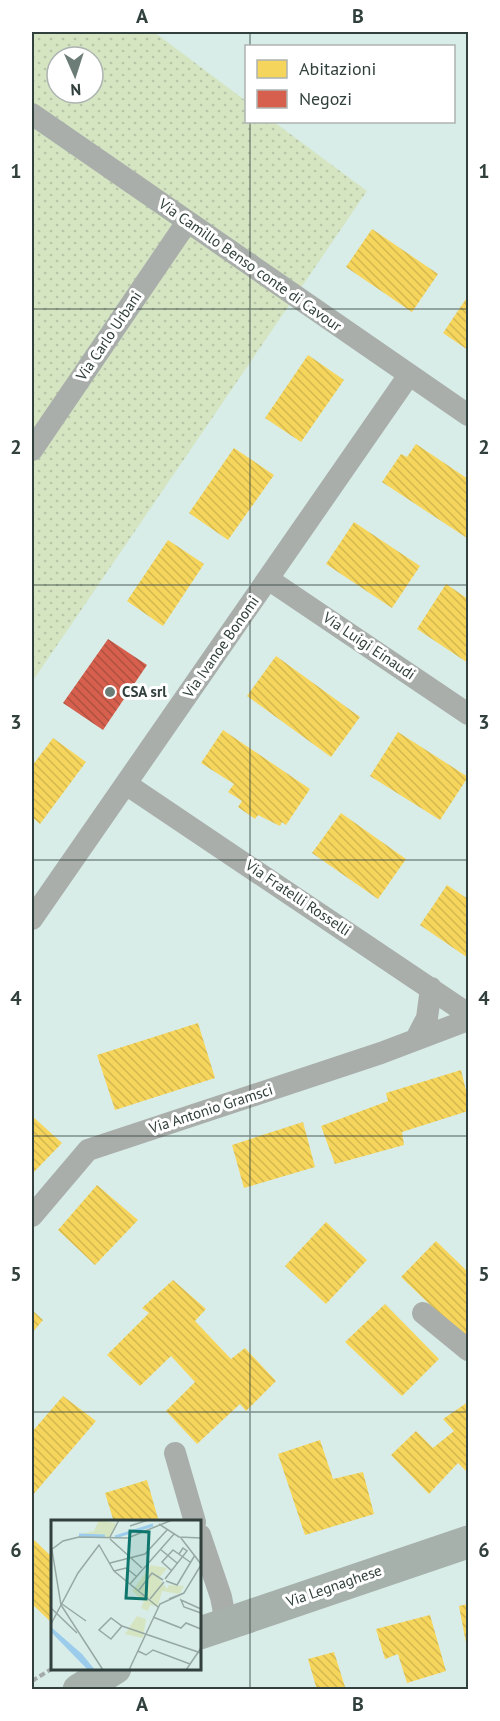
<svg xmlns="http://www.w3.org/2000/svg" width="500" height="1721" font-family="'PT Sans',sans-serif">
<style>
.grass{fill:url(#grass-dots);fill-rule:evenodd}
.homes{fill:url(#homes-back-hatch)}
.shops{fill:url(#shops-back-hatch)}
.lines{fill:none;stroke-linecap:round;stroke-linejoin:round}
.path{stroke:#a3aaa7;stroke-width:4;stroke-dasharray:6 3;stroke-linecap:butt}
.minor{stroke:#a9aeab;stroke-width:22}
.primary{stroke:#a7b1ac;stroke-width:33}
.grid{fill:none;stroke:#31403c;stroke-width:1.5;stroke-opacity:0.55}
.poi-dot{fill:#6c7d78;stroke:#fff;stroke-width:2}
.labels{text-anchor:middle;stroke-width:6;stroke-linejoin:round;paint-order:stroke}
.street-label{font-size:15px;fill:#31403c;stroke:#fff}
.poi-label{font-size:15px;font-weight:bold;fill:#31403c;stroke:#fff;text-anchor:start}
.inset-river{fill:none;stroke:#9bccec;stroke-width:3}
.inset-road{fill:none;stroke:#96a8a3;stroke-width:1.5}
.view{fill:#0f766e;fill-opacity:0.15;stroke:#0f766e;stroke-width:3}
.inset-edge{fill:none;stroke:#31403c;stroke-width:3}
.neatline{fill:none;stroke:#31403c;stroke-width:2}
.grid-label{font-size:20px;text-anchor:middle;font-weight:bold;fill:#31403c}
</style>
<defs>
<pattern id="grass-dots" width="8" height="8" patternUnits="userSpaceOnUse" patternTransform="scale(1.5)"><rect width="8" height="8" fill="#d5e5c2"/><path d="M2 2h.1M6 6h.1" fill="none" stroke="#b7c6a8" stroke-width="1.8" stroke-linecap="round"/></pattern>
<pattern id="homes-back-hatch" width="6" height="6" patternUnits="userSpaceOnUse" patternTransform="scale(1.5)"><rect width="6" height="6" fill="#f6d55c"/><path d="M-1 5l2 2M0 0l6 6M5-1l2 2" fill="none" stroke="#d3b851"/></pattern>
<pattern id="shops-back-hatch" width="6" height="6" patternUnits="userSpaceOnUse" patternTransform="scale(1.5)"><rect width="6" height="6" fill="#d6604d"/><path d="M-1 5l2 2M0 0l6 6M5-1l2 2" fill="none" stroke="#ae5141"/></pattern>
</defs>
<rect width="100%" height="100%" fill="#d9ede8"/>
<path class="grass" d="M32,32H154L246,101V122H274L367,191L32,682ZM57,57H93V93H57Z"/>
<path class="homes" d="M372,229L438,274L412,312L346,267Z
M468,296V350L443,333Z
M308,355L344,380L301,442L265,418Z
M416,444L468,479L467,538L382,482L401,454L407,457Z
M234,448L274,475L228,540L189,513Z
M354,522L420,566L392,608L326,564Z
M168,540L204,564L163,626L127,601Z
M446,584L468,599V663L417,629Z
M276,656L360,717L331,757L247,696Z
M223,730L310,789L286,825L282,822L280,826L258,815L255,819L238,807L242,801L228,792L234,784L201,763Z
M398,732L468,777L440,820L370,776Z
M53,738L86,762L40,824L32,817V766Z
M341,813L406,859L378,899L312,853Z
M447,885L468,899V958L420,925Z
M198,1023L215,1078L115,1110L97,1055Z
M461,1070L468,1099V1111L402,1132L404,1145L335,1164L321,1126L388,1101L386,1093Z
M32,1116L62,1143L32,1174Z
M303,1122L315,1167L244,1188L232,1145Z
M97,1185L138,1220L95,1265L58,1230Z
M326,1222L367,1260L326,1304L285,1266Z
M436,1241L468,1272V1341L401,1277Z
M173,1280L206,1309L195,1321L231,1359L245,1348L276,1381L246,1411L240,1404L197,1444L166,1411L195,1382L171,1356L140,1386L107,1355L149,1313L142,1308Z
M385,1304L439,1359L402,1396L345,1342Z
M32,1310L43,1320L32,1333Z
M63,1396L96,1421L32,1496V1432Z
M468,1402V1469L466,1471L458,1463L429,1494L391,1455L416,1431L433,1448L454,1431L443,1419Z
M320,1440L333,1479L363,1472L374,1514L305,1535L278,1454Z
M147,1480L159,1522H114L105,1493Z
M32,1538L52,1557V1623L32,1604Z
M468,1604V1648H467L459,1606Z
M430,1615L446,1671L407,1683L398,1654L385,1659L376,1629Z
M334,1652L346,1690H317L308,1659Z"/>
<path class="shops" d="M108,639L147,665L103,730L63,703Z"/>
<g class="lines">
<path class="path" d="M32,1681L53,1668"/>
<path class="minor" d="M32,114L468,415
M32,450L187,222
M268,579L468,714
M126,784L468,1014
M32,919L409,375
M416,1039L427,1018L431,988
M32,1216L88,1150L381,1053L468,1020
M423,1313L468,1350
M175,1453L195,1522
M200,1535L221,1597L226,1623"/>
<path class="primary" d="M200,1633L468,1542
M79,1690L115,1668"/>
</g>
<path class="grid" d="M250,32V46M250,122V1690M32,309H468M32,585H468M32,860H468M32,1136H468M32,1412H468"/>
<circle class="poi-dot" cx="110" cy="692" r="6"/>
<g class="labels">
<g class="street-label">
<text transform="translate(250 265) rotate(35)" y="5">Via Camillo Benso conte di Cavour</text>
<text transform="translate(109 336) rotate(-56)" y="5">Via Carlo Urbani</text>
<text transform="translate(369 646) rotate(34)" y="5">Via Luigi Einaudi</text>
<text transform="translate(221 647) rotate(-55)" y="5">Via Ivanoe Bonomi</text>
<text transform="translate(298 898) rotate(34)" y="5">Via Fratelli Rosselli</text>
<text transform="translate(211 1109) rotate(-18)" y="5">Via Antonio Gramsci</text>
<text transform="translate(334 1586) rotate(-19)" y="5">Via Legnaghese</text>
</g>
<g class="poi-label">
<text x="122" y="697">CSA srl</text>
</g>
</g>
<g transform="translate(51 1520)">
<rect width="150" height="150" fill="#d9ede8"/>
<path d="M48,0L65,3L59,18L31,14L43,11ZM100,45L116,48L108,58L116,69L118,65L133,66L128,74L111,71L107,86L99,85L97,91L90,88L93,81L81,71ZM86,96L95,99L92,118L74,114Z" fill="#d5e5c2"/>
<path d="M0,107L31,134L44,150H37L0,112Z" fill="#9bccec"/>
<path class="inset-river" d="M28,15L54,16M64,17L102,5"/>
<path class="inset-road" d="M108,4L128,17L150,18M79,6L97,0M59,17L68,0M130,18L150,44M59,19L91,48M0,24L10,85L52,150M109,29L126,43M0,30L12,21L28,17L77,18L121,0M59,43L94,34L116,10M63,51L75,48L85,56M121,51L111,42L122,30L139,42M114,59L136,31L132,28L128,34M115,61L126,65L144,35M79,64L123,14M88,70L101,53L112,60M99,79L113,62M118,79L133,73L150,45M11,84L35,101M0,88L26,113M150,89L130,80L133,87L150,93M102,97L130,108L135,103L150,109M0,104L27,53L48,25L63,51L107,87M71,106L60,119L48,110L60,98L71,106L150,133M87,131L95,135L102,130L139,144M78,150L109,84L133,73M135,150L150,128"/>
<path class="view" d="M79,11L98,12L95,79L75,78Z"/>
<rect width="150" height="150" class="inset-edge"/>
</g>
<rect width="500" height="1721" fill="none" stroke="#ffffff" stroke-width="66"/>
<rect x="245" y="45" width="210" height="78" fill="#ffffff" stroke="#adb3b1" stroke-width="1.5"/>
<rect x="257" y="60" width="30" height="18" fill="#f6d55c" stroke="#adb3b1" stroke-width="1.5"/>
<text x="299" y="75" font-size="18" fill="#31403c">Abitazioni</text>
<rect x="257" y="90" width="30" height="18" fill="#d6604d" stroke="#adb3b1" stroke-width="1.5"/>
<text x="299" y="105" font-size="18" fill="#31403c">Negozi</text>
<g transform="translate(75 75) rotate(177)"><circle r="28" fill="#ffffff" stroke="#adb3b1" stroke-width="1.5"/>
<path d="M0-4.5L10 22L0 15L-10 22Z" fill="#6c7d78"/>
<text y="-9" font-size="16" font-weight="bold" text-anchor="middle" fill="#31403c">N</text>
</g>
<rect x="33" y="33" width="434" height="1655" class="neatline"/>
<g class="grid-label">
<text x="142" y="23">A</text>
<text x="358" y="23">B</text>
<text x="16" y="178">1</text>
<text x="484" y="178">1</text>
<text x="16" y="454">2</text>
<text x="484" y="454">2</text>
<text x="16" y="729">3</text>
<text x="484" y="729">3</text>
<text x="16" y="1005">4</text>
<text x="484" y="1005">4</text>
<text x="16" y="1281">5</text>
<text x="484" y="1281">5</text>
<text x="16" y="1557">6</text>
<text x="484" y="1557">6</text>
<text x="142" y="1711">A</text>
<text x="358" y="1711">B</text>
</g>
</svg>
